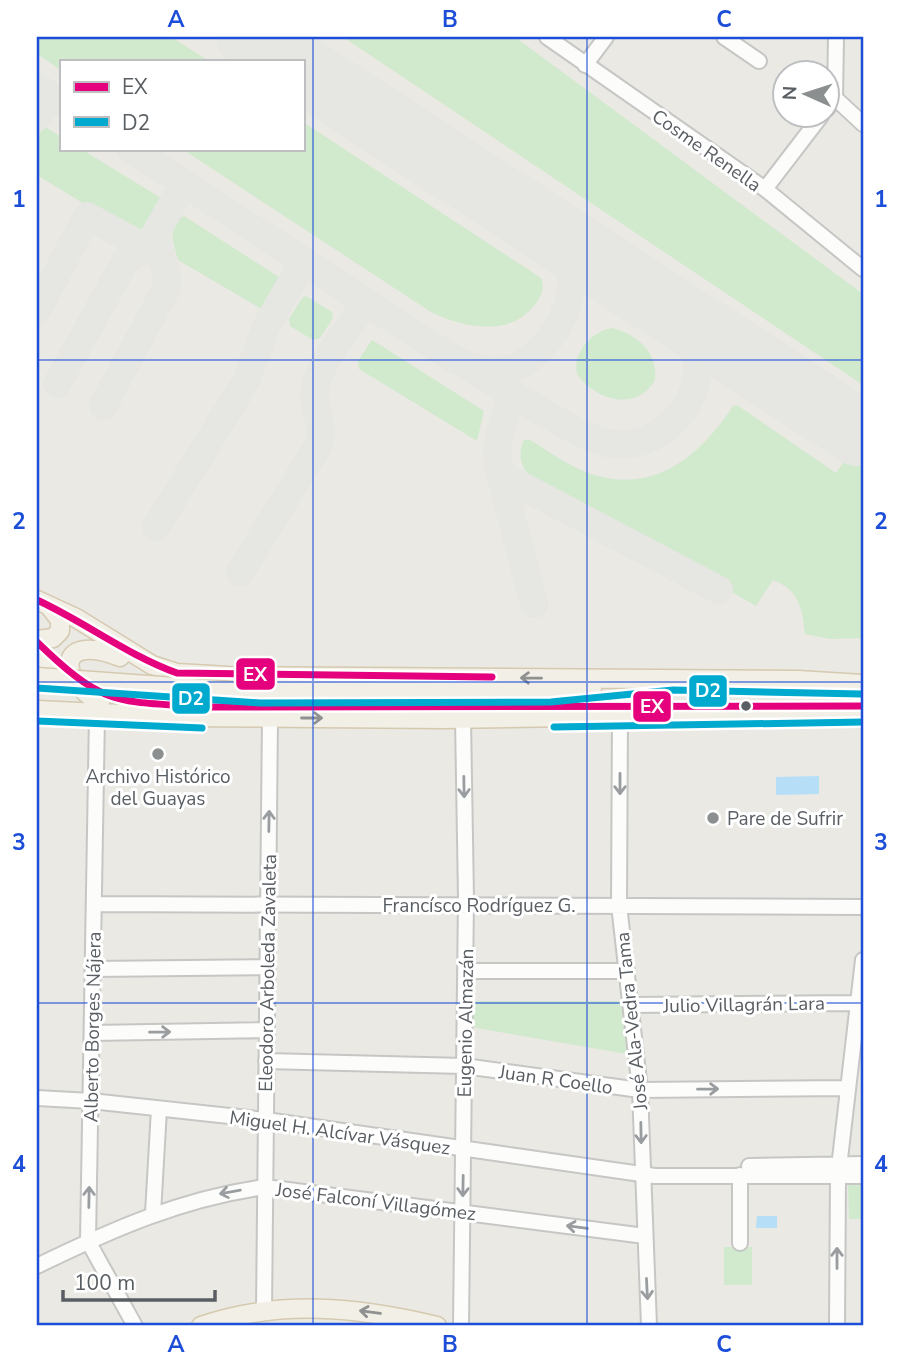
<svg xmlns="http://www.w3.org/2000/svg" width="900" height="1363" font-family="'Nunito Sans',sans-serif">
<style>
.green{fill:#d1e9cd}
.water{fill:#b6def7}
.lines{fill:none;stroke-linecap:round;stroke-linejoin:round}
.taxiway{stroke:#e6e6e2;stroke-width:28}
.runway{stroke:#e6e6e2;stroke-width:68}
.minor-casing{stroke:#c6c6c5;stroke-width:18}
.major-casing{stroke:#d5c9af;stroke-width:21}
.minor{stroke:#fcfcfb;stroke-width:14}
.major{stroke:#f2efe7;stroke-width:18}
.major-bridge-casing{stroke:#d5c9af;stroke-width:21;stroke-linecap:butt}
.major-bridge{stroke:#f2efe7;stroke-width:18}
.bus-1-casing{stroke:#fff;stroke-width:12}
.bus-2-casing{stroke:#fff;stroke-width:12}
.bus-1{stroke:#e5007d;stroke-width:7}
.bus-2{stroke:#00a9ce;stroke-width:7}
.oneway{stroke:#8f9191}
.oneway2{stroke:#9a9da0}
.grid{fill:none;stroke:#1d4ed8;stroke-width:2;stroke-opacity:0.55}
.bus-dot{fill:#595e63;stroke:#fff;stroke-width:2.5}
.poi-dot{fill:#8c8f90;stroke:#fff;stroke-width:2.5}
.labels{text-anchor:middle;stroke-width:6;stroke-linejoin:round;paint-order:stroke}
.street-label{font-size:19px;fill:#595e63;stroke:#fff}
.poi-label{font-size:19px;fill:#595e63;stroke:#fff}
.line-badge{stroke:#fff;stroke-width:2.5}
.badge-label{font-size:19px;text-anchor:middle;font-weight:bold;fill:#fff}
.neatline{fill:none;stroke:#1d4ed8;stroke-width:2.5}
.grid-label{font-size:23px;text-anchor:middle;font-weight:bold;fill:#1d4ed8}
</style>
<rect width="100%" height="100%" fill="#eae9e4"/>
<path class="green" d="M37,37H171L209,61H61V70L37,54Z
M343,37H515L863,294V385Z
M303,122L541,278C545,287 542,295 536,303C511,338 464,328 431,312L182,149H303Z
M44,126L61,137V149H81L169,203L145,241L37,175V139Z
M184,216L282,279L265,311L178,260C174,244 165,225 184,216Z
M306,296L332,312L333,318L320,338L313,340L290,326L289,319L302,298Z
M612,328C638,335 658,352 655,380C637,412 596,401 577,374C572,353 592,331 612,328Z
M372,340L484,411L477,441L359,369L358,361Z
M737,405L836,473L863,433V638L830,639L805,634C802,607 799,590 773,580L756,606L533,479C521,470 517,454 524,440H530C550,452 570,467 591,474C655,495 701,455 733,406Z
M470,1001H621L627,1054L471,1027Z
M863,1184V1219H849L848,1185Z
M724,1247H752V1285H724Z"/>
<path class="water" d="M819,776V794L776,795V777Z
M757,1216H777V1228H756Z"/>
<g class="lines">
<path class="taxiway" d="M268,37L270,49
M37,87L61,103
M37,117L51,96
M131,149L449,356C491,381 527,374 554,332C582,290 575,256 538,223
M37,311L87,216L139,244L151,242
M475,371C507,389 575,436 607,443C658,454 709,401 695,350C691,334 681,321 670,310
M57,384L126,260L149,245L184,183
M513,393C505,419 487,452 505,477L719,590
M103,406L166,289C171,269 155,252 157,231
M498,465L534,604
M156,527L246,381L266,327L303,262
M240,572L318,446C327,426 311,408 315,387C320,362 351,325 366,302"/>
<path class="runway" d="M251,37L289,61
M303,70L858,432"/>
<defs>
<path id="minor" d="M547,37L765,189L863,269
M724,37L759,61
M585,65L606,37
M835,98L863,124
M827,109L835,98L836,37
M765,189L821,116
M97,715L88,1241L135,1326
M620,716L619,905L640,1090L649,1326
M94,904L863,907
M93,969L267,967
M465,971H627
M631,1005L857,1003
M92,1033L267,1030
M266,1061L464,1066L640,1090L847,1088
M37,1098L91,1101L266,1120L655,1176H863
M749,1166L863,1164
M740,1175V1243
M153,1213L159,1109
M37,1266C111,1230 183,1198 265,1187L645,1236
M264,1311L270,718
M461,1326L466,898L463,719
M837,1326L838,1176L863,960"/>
<path id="major" d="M37,600L76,618L152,665L177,673L228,676L798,680L863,684
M37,640L53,638L60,631V620L49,606
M37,652L72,686
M260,693L551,692L592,688
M100,703C53,674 61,633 120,657
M37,710L186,717L443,719L863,712
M201,1326C279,1299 358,1307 437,1326"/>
</defs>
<use href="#minor" class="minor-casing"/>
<use href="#major" class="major-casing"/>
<use href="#minor" class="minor"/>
<use href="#major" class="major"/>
<defs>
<path id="major-bridge" d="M37,677L260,693"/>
</defs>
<use href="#major-bridge" class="major-bridge-casing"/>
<use href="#major-bridge" class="major-bridge"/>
<defs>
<path id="bus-1" d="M37,600C85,622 127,655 177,673L492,677
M37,642C104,707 115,701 204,707L863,706"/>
<path id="bus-2" d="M37,688L260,703L551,702L673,690L862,694
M37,721L202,728
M554,727L863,722"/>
</defs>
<use href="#bus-1" class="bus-1-casing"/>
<use href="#bus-2" class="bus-2-casing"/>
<use href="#bus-1" class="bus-1"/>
<use href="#bus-2" class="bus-2"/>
</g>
<defs><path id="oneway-shaft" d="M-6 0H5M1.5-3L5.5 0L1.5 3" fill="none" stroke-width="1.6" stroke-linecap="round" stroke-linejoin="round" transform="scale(1.75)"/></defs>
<g class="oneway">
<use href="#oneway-shaft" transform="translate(531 678) rotate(-179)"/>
<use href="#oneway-shaft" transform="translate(312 718)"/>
<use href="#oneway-shaft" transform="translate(370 1312) rotate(-172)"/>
</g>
<g class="oneway2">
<use href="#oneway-shaft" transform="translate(620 784) rotate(90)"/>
<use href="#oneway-shaft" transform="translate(464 787) rotate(89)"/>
<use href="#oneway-shaft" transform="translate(269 821) rotate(-89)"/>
<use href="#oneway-shaft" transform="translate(160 1032) rotate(-1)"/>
<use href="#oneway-shaft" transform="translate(708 1089) rotate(-1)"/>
<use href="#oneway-shaft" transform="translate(641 1133) rotate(89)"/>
<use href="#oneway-shaft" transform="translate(463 1186) rotate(91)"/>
<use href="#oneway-shaft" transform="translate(230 1192) rotate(170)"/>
<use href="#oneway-shaft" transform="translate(89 1197) rotate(-89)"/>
<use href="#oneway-shaft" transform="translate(577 1227) rotate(-172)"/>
<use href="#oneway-shaft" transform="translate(837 1258) rotate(-90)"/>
<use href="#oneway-shaft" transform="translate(647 1289) rotate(87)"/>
</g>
<path class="grid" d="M313,37V1326M587,37V1326M37,360H863M37,682H863M37,1003H863"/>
<circle class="bus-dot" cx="746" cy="706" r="6"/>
<g class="poi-dot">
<circle cx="158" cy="754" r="7"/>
<circle cx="713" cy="818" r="7"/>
</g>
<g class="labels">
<g class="street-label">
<text transform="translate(707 150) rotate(35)" y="7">Cosme Renella</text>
<text x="479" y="912">Francísco Rodríguez G.</text>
<text transform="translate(267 973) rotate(-89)" y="7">Eleodoro Arboleda Zavaleta</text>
<text transform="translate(744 1004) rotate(-1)" y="7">Julio Villagrán Lara</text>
<text transform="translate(631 1021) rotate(-96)" y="7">José Ala-Vedra Tama</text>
<text transform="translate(465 1023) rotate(-89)" y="7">Eugenio Almazán</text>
<text transform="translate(92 1027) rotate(-89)" y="7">Alberto Borges Nájera</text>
<text transform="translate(556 1079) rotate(8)" y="7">Juan R Coello</text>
<text transform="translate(340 1132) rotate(8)" y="7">Miguel H. Alcívar Vásquez</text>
<text transform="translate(376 1201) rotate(7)" y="7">José Falconí Villagómez</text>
</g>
<g class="poi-label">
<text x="158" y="783">Archivo Histórico<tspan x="158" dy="22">del Guayas</tspan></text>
<text x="727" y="825" text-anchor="start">Pare de Sufrir</text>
</g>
</g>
<g class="line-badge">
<rect x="235" y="657" width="41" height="34" rx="7" fill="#e5007d"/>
<rect x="688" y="674" width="40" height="34" rx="7" fill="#00a9ce"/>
<rect x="171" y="682" width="40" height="33" rx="7" fill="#00a9ce"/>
<rect x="632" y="690" width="40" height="33" rx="7" fill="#e5007d"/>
</g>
<g class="badge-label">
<text x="255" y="681">EX</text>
<text x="708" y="697">D2</text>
<text x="191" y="705">D2</text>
<text x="652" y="713">EX</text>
</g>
<rect width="900" height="1363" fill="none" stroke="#ffffff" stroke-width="77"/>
<rect x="60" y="60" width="245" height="91" fill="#ffffff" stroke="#bdbfc1" stroke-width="2"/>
<rect x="74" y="82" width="35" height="10" fill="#e5007d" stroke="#bdbfc1" stroke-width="2"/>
<text x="122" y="94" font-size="21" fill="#595e63">EX</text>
<rect x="74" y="117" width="35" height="10" fill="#00a9ce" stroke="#bdbfc1" stroke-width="2"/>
<text x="122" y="130" font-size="21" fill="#595e63">D2</text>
<g transform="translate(806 94) rotate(273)"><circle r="33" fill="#ffffff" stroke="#bdbfc1" stroke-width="2"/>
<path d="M0-5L12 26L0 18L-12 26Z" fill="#8c8f90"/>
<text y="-10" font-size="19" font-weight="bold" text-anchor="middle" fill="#595e63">N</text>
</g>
<path d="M63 1290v10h152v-10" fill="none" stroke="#595e63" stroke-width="3.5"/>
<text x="74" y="1290" font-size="21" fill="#595e63" stroke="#ffffff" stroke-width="5" paint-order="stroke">100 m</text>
<rect x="38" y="38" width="824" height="1286" class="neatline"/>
<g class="grid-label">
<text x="176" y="27">A</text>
<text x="450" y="27">B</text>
<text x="724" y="27">C</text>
<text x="19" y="207">1</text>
<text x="881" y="207">1</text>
<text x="19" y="529">2</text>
<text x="881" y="529">2</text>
<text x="19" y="850">3</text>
<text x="881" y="850">3</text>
<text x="19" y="1172">4</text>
<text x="881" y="1172">4</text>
<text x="176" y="1352">A</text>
<text x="450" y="1352">B</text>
<text x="724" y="1352">C</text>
</g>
</svg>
